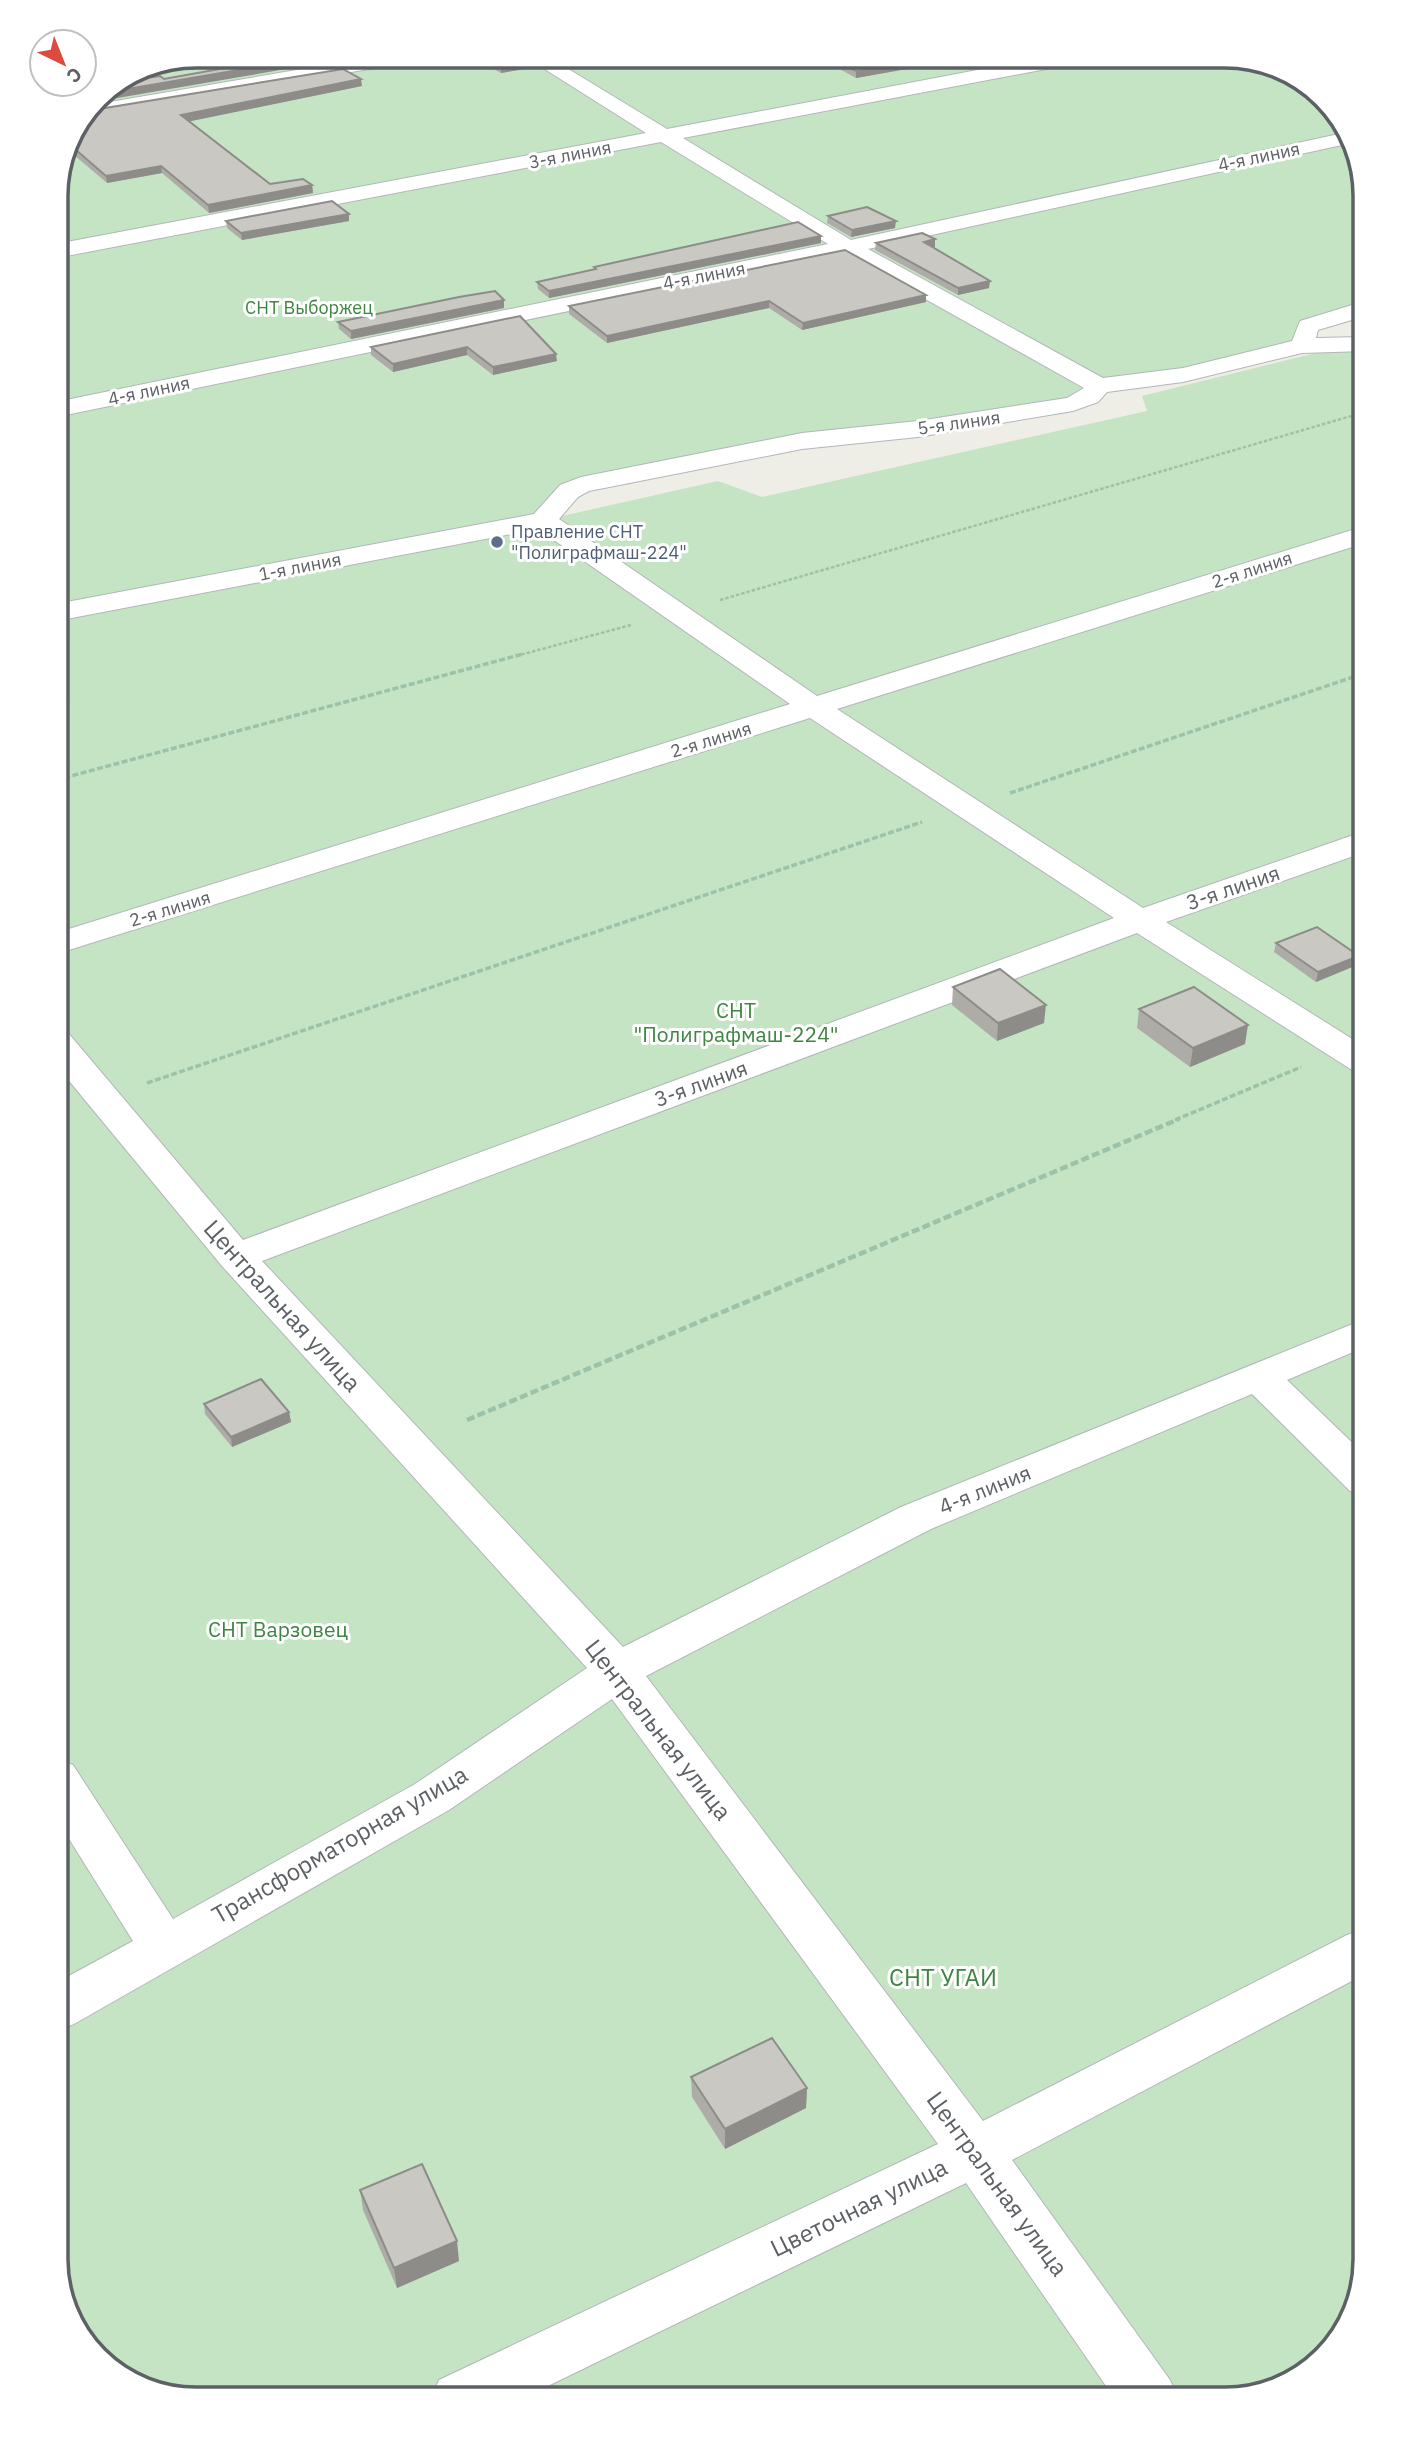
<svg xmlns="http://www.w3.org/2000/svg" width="1421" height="2455" font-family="'IBM Plex Sans',sans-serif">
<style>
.green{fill:#c4e4c4}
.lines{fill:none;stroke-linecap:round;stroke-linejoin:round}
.minor-casing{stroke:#b3b6b9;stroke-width:2}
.path-far2{stroke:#9cc2a7;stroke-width:2.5;stroke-dasharray:3.5 2;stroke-linecap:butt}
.path-far1{stroke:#9cc2a7;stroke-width:3.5;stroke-dasharray:6 2.5;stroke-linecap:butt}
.path{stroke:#9cc2a7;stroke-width:4.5;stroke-dasharray:8 3.5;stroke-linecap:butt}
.minor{fill:#fff;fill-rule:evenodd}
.wall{fill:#aeaca7}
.shaded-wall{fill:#8d8c88}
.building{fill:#cac8c2;stroke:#8d8c88;stroke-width:2}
.service-dot{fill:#5c6f8a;stroke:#fff;stroke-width:2.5}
.labels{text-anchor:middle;stroke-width:6;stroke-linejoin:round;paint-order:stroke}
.far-street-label{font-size:18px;fill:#5d6165;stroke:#fff}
.far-park-label{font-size:18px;fill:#3d8540;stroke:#fff}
.far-service-label{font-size:18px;fill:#4e5e75;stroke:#fff;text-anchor:start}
.street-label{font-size:21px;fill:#5d6165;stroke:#fff}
.park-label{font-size:21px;fill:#3d8540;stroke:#fff}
.near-street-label{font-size:24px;fill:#5d6165;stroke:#fff}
.near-park-label{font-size:24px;fill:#3d8540;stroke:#fff}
.rim{fill:none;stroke:#5d6165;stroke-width:3.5}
</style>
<rect width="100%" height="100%" fill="#eeede6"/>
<path class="green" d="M197,56H1234L1303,80L1351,135L1365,197V309L1308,326L1303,341L1117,383L1081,401L811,443L581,485L540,521L718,481L762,497L1147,411L1142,396L1340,347L1365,359V2259L1342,2336L1286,2385L1224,2399H188L118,2375L70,2320L56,2258V188L70,135L97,97L143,67Z"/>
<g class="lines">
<defs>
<path id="minor" d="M378,56H420L411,62L83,117L92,105Z
M524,56H547L667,129L1051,56H1092L1083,62L683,138L851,240L1348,132L1351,143L868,249L1103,378L1183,368L1292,341L1300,321L1365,301V316L1318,330L1316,338L1365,337V351L1302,353L1183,382L1107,392L1098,402L1073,411L918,437L802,449L589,491L578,497L559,519L817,696L1365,526V543L837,709L1143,908L1365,831V852L1166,922L1365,1047V1073L1352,1070L1137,933L262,1261L623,1647L901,1507L1365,1319V1347L1287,1380L1365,1455V1495L1350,1491L1252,1394L931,1529L646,1676L983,2121L1347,1935L1365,1929V1974L1012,2160L1170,2380L1178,2399H1115L966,2183L521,2399H431L439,2380L938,2144L612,1699L449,1810L74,2024L56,2031V1983L133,1941L56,1818V1759L73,1765L173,1919L415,1784L587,1668L222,1266L56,1065V1031L69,1034L243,1240L1114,918L810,718L56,954V933L790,704L538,529L56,621V604L534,514L560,485L581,477L802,433L918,421L1067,398L1084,388L845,254L56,417V402L828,244L661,142L56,258V244L646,133Z"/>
</defs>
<use href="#minor" class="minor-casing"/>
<path class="path-far2" d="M720,600L1365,412
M516,656L631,625"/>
<path class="path-far1" d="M56,780L523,654
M1010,793L1365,673
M147,1083L922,822
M1175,1120L1301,1067"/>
<path class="path" d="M467,1420L1179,1119"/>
<use href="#minor" class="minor"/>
</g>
<path class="wall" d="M470,56H530L536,60V67L501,73Z
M552,56H592L562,62Z
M816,56H980L856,78Z
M983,56H1038L998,63Z
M362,86L189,121L270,184L312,185L313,193L209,213L162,173L107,183L67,149L70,135Z
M828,216L895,228L851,237L827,223Z
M226,221H349L242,240L227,228Z
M821,243L549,298L538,289L537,282L594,270V267Z
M876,243L935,247H932L989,288L958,295L875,250Z
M926,295V302L802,330L769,308L607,343L569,314V306Z
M504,308L351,339L339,329L338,322Z
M520,316L557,361L493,375L467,355L393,372L371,355V347Z
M1276,943L1359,956L1357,965L1316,982L1274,952Z
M953,987L1044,1023L997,1041L952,1005Z
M1139,1009L1245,1044L1190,1067L1137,1028Z
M204,1404L289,1412L291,1422L232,1447L205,1414Z
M1365,1712V1746L1355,1735L1360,1715Z
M691,2077L807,2088L806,2108L725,2149L692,2097Z
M360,2190L459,2261L397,2288L363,2210Z"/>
<path class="shaded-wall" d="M320,56L321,63L94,102L97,97L104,93Z
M562,56H592L562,62Z
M941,56H980L856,78V71Z
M1038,56L998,63V57Z
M536,60V67L501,73V67Z
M361,79L362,86L182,123L181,115Z
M161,166L162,173L107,183L106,176Z
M312,185L313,193L209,213L208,205Z
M349,214V221L242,240L241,233Z
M896,221L895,228L851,237L852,230Z
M821,236V243L549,298V291Z
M935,239V247L923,250L924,242Z
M990,281L989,288L958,295V288Z
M926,295V302L802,330L803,323Z
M504,300V308L351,339V331Z
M769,301V308L607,343V336Z
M467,347V355L393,372V364Z
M556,354L557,361L493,375V367Z
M1359,956L1357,965L1316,982L1318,972Z
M1046,1005L1044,1023L997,1041L998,1023Z
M1248,1025L1245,1044L1190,1067L1193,1048Z
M289,1412L291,1422L232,1447L231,1437Z
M807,2088L806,2108L725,2149V2129Z
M457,2241L459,2261L397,2288L394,2268Z"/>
<path class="building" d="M292,56H320L104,93L120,82L160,76L164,79Z
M482,56H530L536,60L501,67Z
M829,56H941L856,71Z
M343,69L361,79L181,115L270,184L303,179L312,185L208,205L161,166L106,176L68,143L70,135L87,111Z
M332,201L349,214L241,233L226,221Z
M867,207L896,221L852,230L828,216Z
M798,222L821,236L549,291L537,282L596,269L594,267Z
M922,233L935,239L924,242L990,281L958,288L876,243Z
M845,250L926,295L803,323L769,301L607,336L569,306Z
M495,291L504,300L351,331L338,322L459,297Z
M520,316L556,354L493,367L467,347L393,364L371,347Z
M1317,927L1359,956L1318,972L1276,943Z
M1000,969L1046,1005L998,1023L953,987Z
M1194,987L1248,1025L1193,1048L1139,1009Z
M261,1379L289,1412L231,1437L204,1404Z
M1365,1712V1721L1360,1715Z
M772,2038L807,2088L725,2129L691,2077Z
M422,2164L457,2241L394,2268L360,2190Z"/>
<circle class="service-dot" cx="497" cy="542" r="7"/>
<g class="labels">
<g class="far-street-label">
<text transform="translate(570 155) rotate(-11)" y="6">3-я линия</text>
<text transform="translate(1259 157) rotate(-12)" y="6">4-я линия</text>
<text transform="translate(704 276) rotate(-11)" y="6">4-я линия</text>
<text transform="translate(149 391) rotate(-12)" y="6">4-я линия</text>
<text transform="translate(959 423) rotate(-8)" y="6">5-я линия</text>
<text transform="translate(300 567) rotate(-11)" y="6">1-я линия</text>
<text transform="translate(1252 570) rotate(-18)" y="6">2-я линия</text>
<text transform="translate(711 740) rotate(-17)" y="6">2-я линия</text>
<text transform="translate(170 909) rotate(-17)" y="6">2-я линия</text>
</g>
<g class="far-park-label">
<text x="309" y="314">СНТ Выборжец</text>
</g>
<g class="far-service-label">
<text x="511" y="538">Правление СНТ<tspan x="511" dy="21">"Полиграфмаш-224"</tspan></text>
</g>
<g class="street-label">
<text transform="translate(1233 888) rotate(-19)" y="7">3-я линия</text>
<text transform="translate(701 1084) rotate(-20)" y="7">3-я линия</text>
<text transform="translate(985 1490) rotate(-22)" y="7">4-я линия</text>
</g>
<g class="park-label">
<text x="736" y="1018">СНТ<tspan x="736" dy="24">"Полиграфмаш-224"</tspan></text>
<text x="278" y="1637">СНТ Варзовец</text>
</g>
<g class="near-street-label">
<text transform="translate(282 1306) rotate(48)" y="8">Центральная улица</text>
<text transform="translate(658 1730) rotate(52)" y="8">Центральная улица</text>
<text transform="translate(340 1845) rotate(-30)" y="8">Трансформаторная улица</text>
<text transform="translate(997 2184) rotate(54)" y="8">Центральная улица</text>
<text transform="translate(859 2208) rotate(-26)" y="8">Цветочная улица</text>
</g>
<g class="near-park-label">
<text x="943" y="1986">СНТ УГАИ</text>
</g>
</g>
<path d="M0 0H1421V2455H0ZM196 68H1225A128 128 0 0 1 1353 196V2259A128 128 0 0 1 1225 2387H196A128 128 0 0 1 68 2259V196A128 128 0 0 1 196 68Z" fill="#fff" fill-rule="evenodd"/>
<path class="rim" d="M196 68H1225A128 128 0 0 1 1353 196V2259A128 128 0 0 1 1225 2387H196A128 128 0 0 1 68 2259V196A128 128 0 0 1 196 68Z"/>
<g transform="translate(63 63) rotate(137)"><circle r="33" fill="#ffffff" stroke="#bec0c1" stroke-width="2"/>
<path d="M0-5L12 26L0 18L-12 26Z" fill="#dd4b3e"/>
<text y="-10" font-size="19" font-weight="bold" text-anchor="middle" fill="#5d6165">С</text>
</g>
</svg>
